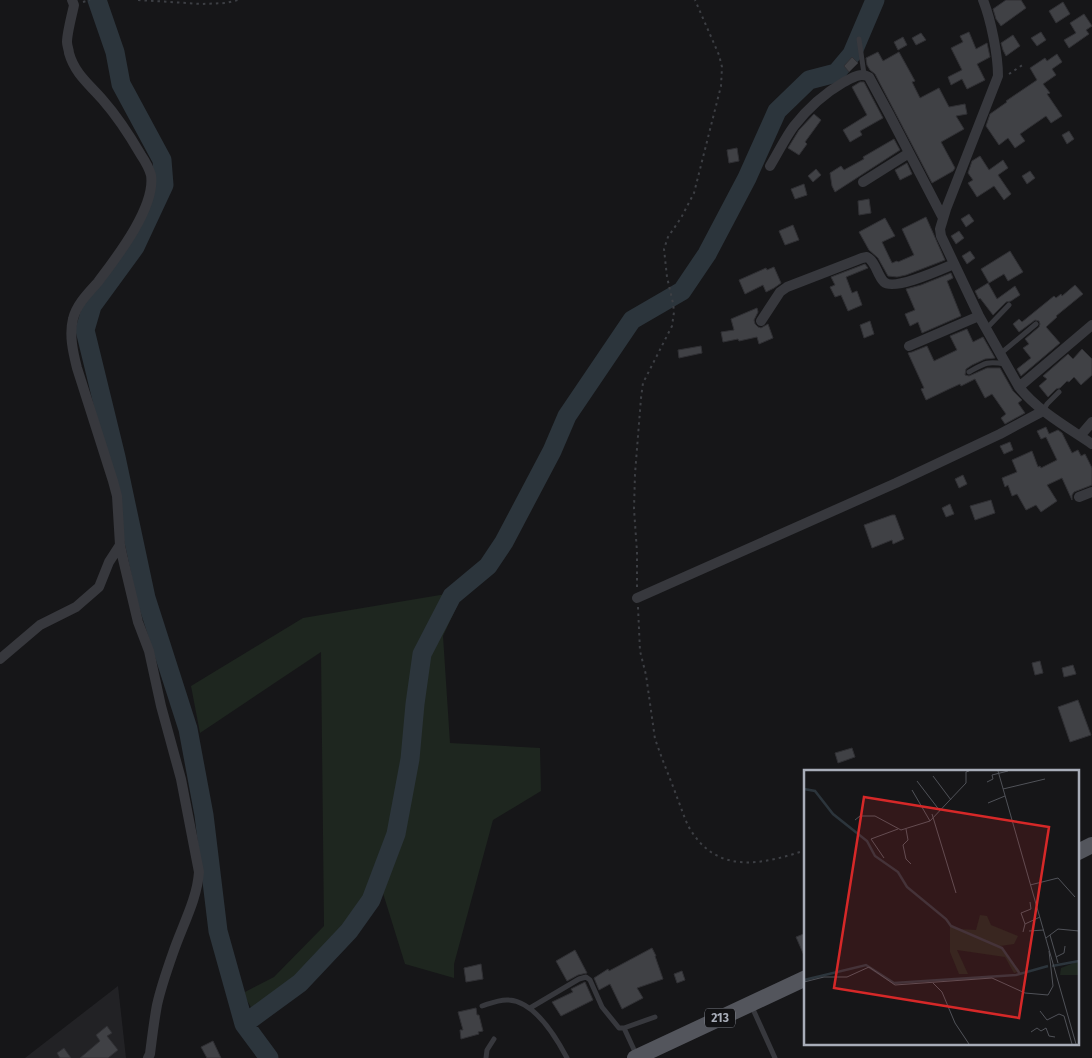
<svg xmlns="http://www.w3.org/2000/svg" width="1092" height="1058" font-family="'Fira Sans',sans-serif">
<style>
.built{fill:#222225}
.green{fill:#1e261f}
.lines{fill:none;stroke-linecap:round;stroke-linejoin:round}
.river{stroke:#2c353c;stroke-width:19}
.building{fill:#404145;stroke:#303034}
.path{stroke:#3d3f44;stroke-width:2;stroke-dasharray:2.5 4;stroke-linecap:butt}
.service{stroke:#37383d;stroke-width:5}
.minor{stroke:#37383d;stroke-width:10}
.primary{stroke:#53555c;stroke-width:16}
.labels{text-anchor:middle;stroke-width:4.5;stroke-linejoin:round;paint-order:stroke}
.shield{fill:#111113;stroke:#7b7e86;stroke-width:1}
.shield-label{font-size:12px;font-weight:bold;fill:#a8adb8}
.inset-river{fill:none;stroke:#2c353c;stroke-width:2.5}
.inset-road{fill:none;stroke:#505258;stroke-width:1}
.view{fill:#d62828;fill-opacity:0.15;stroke:#d62828;stroke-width:2.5}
.inset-edge{fill:none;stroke:#a8adb8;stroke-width:2.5}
</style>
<rect width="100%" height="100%" fill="#161618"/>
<path class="built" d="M118,986L126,1058H25Z"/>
<path class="green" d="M464,591L443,636L450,743L540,748L541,791L493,820L454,964V978L405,964L382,890L259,1022L243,993L274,977L324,926L321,652L200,733L191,686L303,618Z"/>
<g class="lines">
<path class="river" d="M97,0L115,52L121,84L162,160L164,185L135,247L92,306L85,330L116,457L146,598L188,729L204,815L218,931L244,1024L269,1058
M244,1024L300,983L349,931L371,900L396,834L410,759L415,704L422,654L452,596L488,566L504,542L552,451L567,416L632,320L682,291L707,254L747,178L777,111L809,80L836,73L852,54L875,0"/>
</g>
<path class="building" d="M1006,0H1021L1026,8L1001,26L996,19L993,9Z
M1063,2L1070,14L1056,23L1049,11Z
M1084,14L1092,26L1086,30L1089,34L1069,48L1064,40L1076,33L1070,23Z
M969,32L976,49L987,43L990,57L977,64L985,80L967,89L962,79L951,85L948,77L962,70L951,48L963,42L960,36Z
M1041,32L1046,40L1037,46L1031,38Z
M921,33L926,40L916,45L912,38Z
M1013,35L1020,46L1006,56L1003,50L1001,43Z
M903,37L907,45L898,50L894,42Z
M878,52L883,61L899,52L915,81L912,82L920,98L939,88L949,107L965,104L967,114L956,116L964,129L941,142L955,168L953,171L932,183L875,74L870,70L867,65L866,58Z
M1057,54L1062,62L1052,69L1056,75L1043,84L1050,93L1047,94L1062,116L1051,123L1046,116L1020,134L1025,141L1015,148L1008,138L999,145L986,126L990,114L1007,102L1006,101L1037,80L1030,68L1045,58L1047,61Z
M852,57L858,63L849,72L844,66Z
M860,82H864L883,118L860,131L862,135L850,142L843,130L867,115L852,87Z
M814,114L821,120L805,142L807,144L799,155L788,148L799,130Z
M1069,131L1074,139L1067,144L1062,135Z
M894,139L900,150L835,192L832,186L830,173L841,166L844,170L864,159L863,157Z
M737,148L739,161L729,163L727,150Z
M980,156L989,170L1003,160L1008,168L998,175L1011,194L1004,200L994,186L977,197L968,183L973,180L968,173L972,161Z
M907,163L912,174L900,180L895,170Z
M816,169L821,175L813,182L808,176Z
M1030,171L1035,178L1027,184L1022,176Z
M804,184L807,195L795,199L791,189Z
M869,199L871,213L859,215L858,201Z
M969,214L974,221L966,227L961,219Z
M926,217L945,260L906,275L897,277L888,276L878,258L869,250L859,232L885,218L895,236L882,242L892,263L897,261L898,262L914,255L902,229Z
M793,225L799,240L785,245L779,231Z
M959,231L964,238L956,244L951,236Z
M970,251L975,258L967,264L962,256Z
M1010,251L1023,272L1008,281L1004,274L989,283L981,269Z
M865,264L868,268L846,277L852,293L857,291L862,305L848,311L841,295L835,297L830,287L835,285L831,277Z
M774,267L781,283L774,288L766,292L763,285L745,294L739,280L766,268L767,270Z
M951,273L953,278L947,281L961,316L922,333L918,322L910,326L905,314L915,310L906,289L921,285Z
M988,283L997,299L1015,286L1020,295L1011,301L1006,302L993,315L980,298L979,299L975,291Z
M1075,285L1083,294L1056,316L1057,317L1046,327L1060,343L1021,376L1017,369L1031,358L1023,348L1029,344L1025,339L1039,327L1040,324L1039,321L1035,320L1019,332L1013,324L1019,319L1022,322L1054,296L1056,298L1061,294L1062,296Z
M757,308L758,312L754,320L755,324L758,327L761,328L768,324L773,338L759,344L757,337L739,341L738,339L723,342L721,332L734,330L731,319Z
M870,321L874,334L864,338L860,325Z
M967,329L973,342L983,337L995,358L985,359L972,365L966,369L965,375L969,376L987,368H1000L1013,391L1022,400L1018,403L1025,413L1005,424L1001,418L1006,414L992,394L985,398L975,379L961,386L960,384L949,389L926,400L921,389L924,388L908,353L912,352L927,346L934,361L957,350L950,336Z
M701,346L702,353L679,358L678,350Z
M1082,349L1092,359V375L1081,385L1074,377L1069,382L1067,381L1060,388L1056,389L1048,397L1039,386L1047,379L1043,376L1068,354L1073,359Z
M1046,427L1049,434L1058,430L1062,433L1072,453L1078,450L1081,456L1085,454L1092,468V485L1074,492L1072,495V500L1062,478L1047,485L1057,501L1041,512L1036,505L1026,510L1017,494L1012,496L1008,485L1005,487L1002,478L1017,472L1012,460L1032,451L1038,467L1040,466L1041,468L1057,460L1046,437L1041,439L1037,431Z
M1010,442L1013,450L1004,454L1000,446Z
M963,475L967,484L959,488L955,479Z
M991,500L995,513L975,520L970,506Z
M950,504L954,514L946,517L942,508Z
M892,515H895L904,539L893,544L892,540L872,548L864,525Z
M1040,661L1043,673L1035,675L1032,663Z
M1073,665L1076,674L1064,677L1062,668Z
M1078,700L1091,735L1070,742L1058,707Z
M852,748L855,757L838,763L835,753Z
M806,933V960L796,937Z
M652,948L656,956H655L663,979L637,988L643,998L622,1009L610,984L599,990L594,978L608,969L609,971Z
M575,950L587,973L578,975L567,981L556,961Z
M481,964L483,979L466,982L464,968Z
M682,971L685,980L677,983L674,974Z
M585,982L593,1000L561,1016L552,1002L573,992L571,989Z
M476,1008L477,1015H479L483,1031L478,1032L479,1034L461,1039L460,1030H463L458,1012Z
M107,1026L112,1033L107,1036L118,1050L108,1058H80L100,1041L96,1035Z
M213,1041L221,1058H207L201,1047Z
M64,1048L71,1058H60L57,1053Z"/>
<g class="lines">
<path class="path" d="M138,0L202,4L226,3L238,0
M83,2L90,0
M1009,74L1024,64
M637,587V552L634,509L635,474L641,398L643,383L672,326L674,312L673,303L667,277L664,249L668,237L681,218L694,193L721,86L722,67L719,55L695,0
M638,607L640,651L646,675L655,739L659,750C665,767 672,783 678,800C683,812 686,825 694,835C722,875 767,863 806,850"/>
<path class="service" d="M859,39L864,74
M986,329L1009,305
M1000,354L1036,324
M969,372C985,363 987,361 1005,364
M1043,411L1047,404L1059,392
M482,1006C491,1003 500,999 509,1000C535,1002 556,1037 567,1058
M752,1007L775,1058
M530,1008L579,979L586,977L590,980L602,1007L619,1028H624L655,1017
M624,1028L636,1054
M486,1058L487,1050L494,1039"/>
<path class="minor" d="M72,0L74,5C72,15 67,33 67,42C67,46 69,50 69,53C75,74 89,84 102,99C117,116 130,136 141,155C145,161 149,168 151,175C156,207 116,258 98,282C88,293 76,305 73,319C69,335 73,352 77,368L113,481L117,496L120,545L123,559L138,622L149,651L161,706L181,779L199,872C197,900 182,926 173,953C167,970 161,987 157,1005C154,1021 152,1038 150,1054L148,1058
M983,0C991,20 998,55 998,76L946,209L940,229L941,236L979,316L1019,387C1038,411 1067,427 1092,444
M770,166C778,153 785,138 794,126C808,108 825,93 844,82C852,78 860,72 869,77L889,114L943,218
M863,182L909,153
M761,321L780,292L787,287L862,258L867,257C876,262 877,275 884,282C894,291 942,269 954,264
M909,346L979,316
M1019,387L1092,325
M1080,436L1092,422
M1079,497L1092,492
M637,598L896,483L1000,434L1043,411
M0,659L40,625L76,607L99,587L109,562L120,545"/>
<path class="primary" d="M1078,852L1092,845
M635,1058L806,978"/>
</g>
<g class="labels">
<rect class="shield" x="705" y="1008.5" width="30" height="19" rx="4"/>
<g class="shield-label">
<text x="720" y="1022">213</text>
</g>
</g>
<g transform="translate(804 770)">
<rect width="275" height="275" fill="#161618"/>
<path d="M176,145L183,146L187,155L214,166L210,174L196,176L216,201L210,203L201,187L153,180L164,204H155L146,182V154L153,159L172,160ZM275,191V205H256L257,198Z" fill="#1e261f"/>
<path class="inset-river" d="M0,19L11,21L29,44L63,71L71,86L94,102L103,117L142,149L147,156L198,178L216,204M248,196L275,191M0,210L62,195L90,213L212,205L244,196"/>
<path class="inset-road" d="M194,1L272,274M129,6L147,30M113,11L136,41M183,12L189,9L188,5L204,1M199,19L241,9M108,20L126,51M184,33L201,26M128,44L152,123M51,50L56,46H71L97,60L126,51L162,13V2L165,1M102,59L104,70L99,75L102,89L107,94M80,88L67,69L94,59M226,115L254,108L271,127M221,154L217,143L227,139L226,132M225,161L240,160M219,162L221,154L236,147M246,165L254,193M242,168L254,159L275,161M252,187L260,183L261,176M0,212L20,207H43L65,197L91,215L188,208L221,223L244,225L249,216L245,181M129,213L138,222L151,253L165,274M236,241L243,250L255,244L260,246L268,274M227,262L233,258L237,261L242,258L245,266L251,267"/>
<path class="view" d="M60,27L245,57L215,248L30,218Z"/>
<rect width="275" height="275" class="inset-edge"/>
</g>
</svg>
